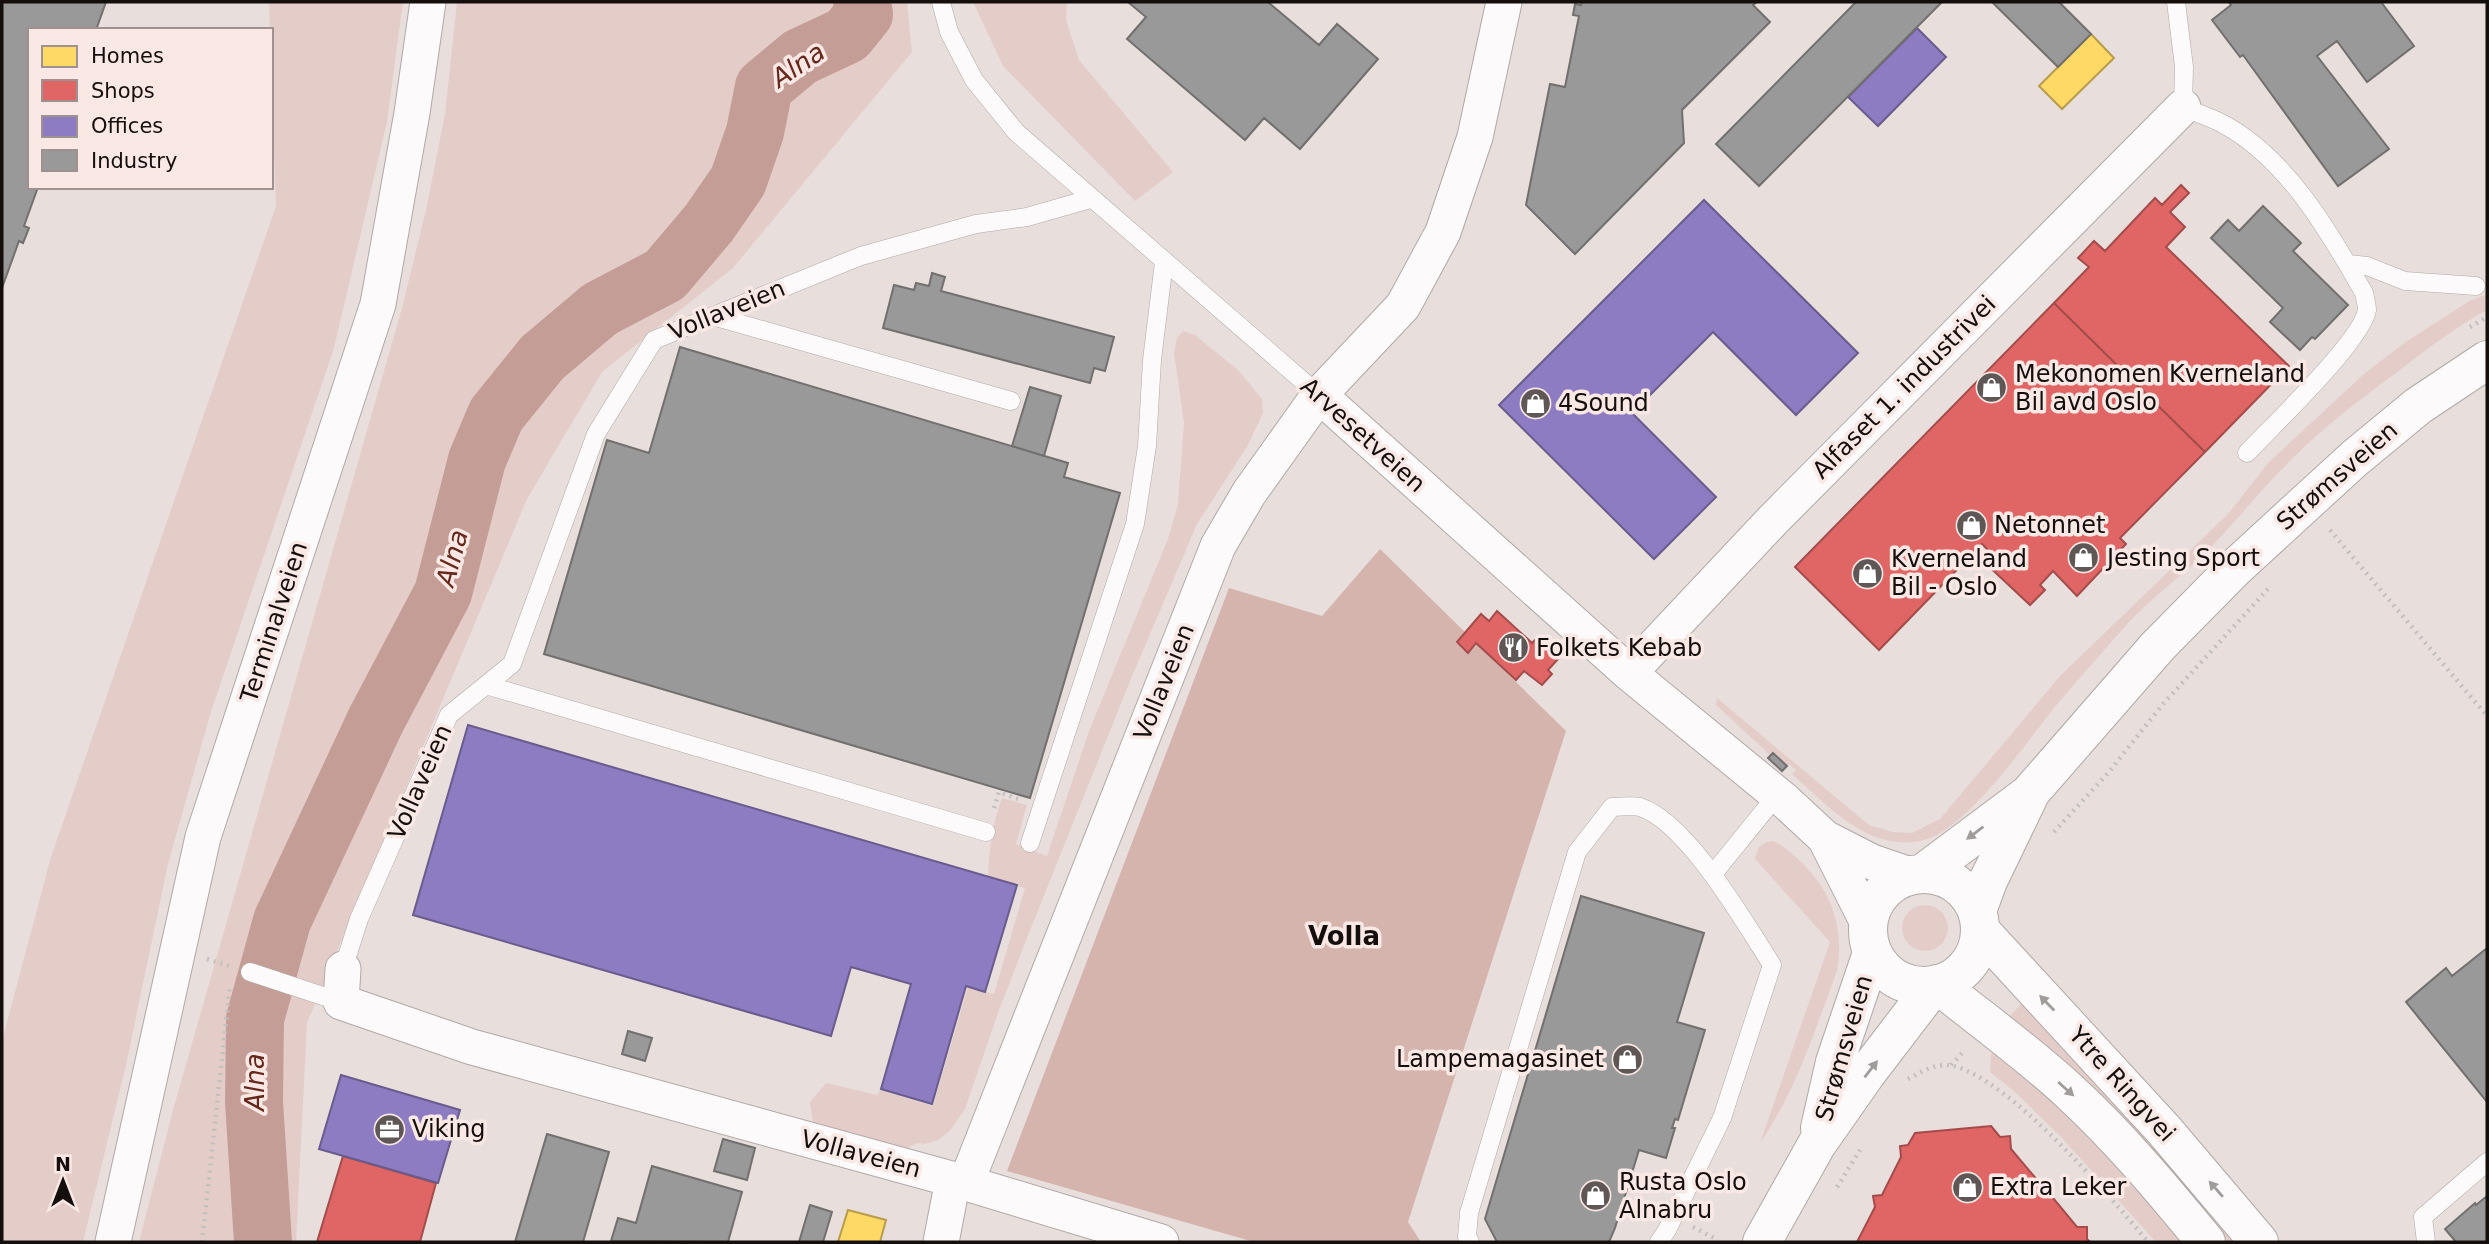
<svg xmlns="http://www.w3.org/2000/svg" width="2489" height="1244" font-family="'DejaVu Sans',sans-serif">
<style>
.green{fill:#e4cdc8}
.forest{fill:#d4b4ad}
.water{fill:#c49e96}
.homes{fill:#ffd966;stroke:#b89c4b;stroke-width:2}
.shops{fill:#e06666;stroke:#a34c4b;stroke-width:2}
.offices{fill:#8e7cc3;stroke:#695b8c;stroke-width:2}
.industry{fill:#999;stroke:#71706f;stroke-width:2}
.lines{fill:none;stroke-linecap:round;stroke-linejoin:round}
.river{stroke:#c49e96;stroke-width:58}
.lane-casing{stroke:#b0a9a7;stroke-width:19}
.street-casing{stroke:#b0a9a7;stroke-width:37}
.secondary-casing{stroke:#b0a9a7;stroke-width:40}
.path{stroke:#c2c0bf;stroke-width:4.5;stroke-dasharray:2 5;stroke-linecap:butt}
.lane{stroke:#fcfafa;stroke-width:18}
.street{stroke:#fcfafa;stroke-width:35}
.secondary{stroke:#fcfafa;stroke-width:38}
.oneway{fill:#9f9c9b}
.labels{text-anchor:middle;stroke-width:7;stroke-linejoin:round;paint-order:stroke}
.street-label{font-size:24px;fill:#140f0d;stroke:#fae8e5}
.poi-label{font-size:24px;fill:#140f0d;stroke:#fae8e5;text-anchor:start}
.water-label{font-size:26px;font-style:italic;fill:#66281c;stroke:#fae8e5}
.neighbourhood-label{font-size:26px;font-weight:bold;fill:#140f0d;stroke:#fae8e5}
</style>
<rect width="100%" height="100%" fill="#e8dedc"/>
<path class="green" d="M269,2H403L387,122L334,348L210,715L168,864L126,1065L83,1242H2V1041L51,857L276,206Z
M457,2H907L912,52L733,268L602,372L527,499L307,1023L296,1242H139L173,1110L402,308L426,210L445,114Z
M973,2H1067L1066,20L1079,60L1173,172L1135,201L1003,66Z
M2487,294V310C2456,327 2428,348 2400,370C2362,398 2323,427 2290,461C2262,488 2238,519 2211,547C2185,573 2155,595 2129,622C2106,648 2082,675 2059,702C2029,738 1968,829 1924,840C1870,854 1828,806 1792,774L1796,770L1789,764L1787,766L1773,753L1770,755L1716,705L1717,698L1869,825L1892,832L1912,833L1940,819L2060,676L2229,513L2268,463L2365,373L2407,341L2468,302Z
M1183,331L1195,335L1238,370L1262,399L1263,413L1248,445L1197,524L1130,681L1023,948L998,1013L965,1109L950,1131L938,1140L925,1144L917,1143L903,1151L816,1127L813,1122L810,1102L826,1083L877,1095L880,1091H883L933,1106L968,987L994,994L1025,888L988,877C989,849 992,825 1002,798L1027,805L1016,844L1047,856L1089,731L1168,539L1178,504L1184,423L1174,353L1177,338Z
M1772,841C1783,844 1790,853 1799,860C1831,889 1845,928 1837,971C1815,1030 1796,1091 1760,1143L1830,942L1755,859C1758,847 1760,843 1772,841Z
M1902 928a23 23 0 1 1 46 0a23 23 0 1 1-46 0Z
M2022,1003L2068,1046L2240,1242H2224L2007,1019Z
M1996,1049L2069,1110L2186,1242H2156L2061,1137L2015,1092L1990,1072L1991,1054Z"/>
<path class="forest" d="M1380,549L1566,731L1408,1222L1421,1242H1254L1007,1171L1229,588L1322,616Z"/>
<path class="water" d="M245,1002L273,1008L266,1061V1105L269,1146L276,1177L278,1242H251C250,1197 243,1151 241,1106C240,1071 242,1037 245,1002Z"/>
<path class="homes" d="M2091,34L2114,58L2062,109L2039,86Z
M848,1210L886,1220L880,1242H838Z"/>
<path class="shops" d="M2181,185L2189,193L2170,212L2185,227L2166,247L2289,366L2205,452L2054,303L2089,267L2078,258L2094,241L2105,251L2155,198L2162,205Z
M2054,303L2205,452L2120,538L2126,544L2077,596L2053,571L2040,585L2045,590L2030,605L1981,559L1989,551L1982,544L1879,650L1795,567Z
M1497,611L1532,643L1536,639L1558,659L1548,670L1552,674L1542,685L1524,671L1516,680L1476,643L1468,653L1457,642L1481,614L1489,621Z
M1991,1126L2000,1137L2010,1136L2011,1149L2038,1181H2048V1192L2077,1227H2087V1239L2090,1242H1857L1875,1207L1873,1196L1882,1195L1901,1157L1900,1146L1908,1145L1915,1133Z
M343,1156L436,1183L420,1242H317Z"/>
<path class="offices" d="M1917,28L1946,57L1878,126L1848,97Z
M1704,200L1858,353L1796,415L1713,332L1632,413L1716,497L1654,559L1499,405Z
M468,725L1017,885L985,992L966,986L932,1104L881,1089L911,984L851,967L831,1036L413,915Z
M341,1075L460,1110L438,1183L319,1149Z"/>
<path class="industry" d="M2,2H106L96,30H30V187H38L24,226L29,228L23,243L19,241L2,288Z
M1128,2H1268L1319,45L1337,24L1378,59L1300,149L1264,118L1245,140L1127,39L1146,17Z
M1582,2H1757L1753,5L1770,22L1682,110L1684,143L1575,254L1526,205L1550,84L1565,87L1579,16L1573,15L1575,4L1581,5Z
M1856,2H1942L1759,186L1716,144Z
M1992,2H2059L2091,34L2058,67Z
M2229,2H2381L2414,46L2367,82L2337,41L2317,56L2389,149L2338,186L2243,55L2240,57L2212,20L2231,5Z
M2263,206L2301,243L2293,251L2348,305L2315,339L2312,337L2300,350L2270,322L2283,308L2211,238L2228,220L2239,231Z
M932,273L945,277L941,291L1114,337L1105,371L1094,368L1090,383L883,328L894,285L914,290L916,283L929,286Z
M680,347L1068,463L1064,477L1120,493L1030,798L544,654L607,440L649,453Z
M1030,387L1061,396L1044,456L1012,446Z
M1773,753L1787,766L1782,771L1768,758Z
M1581,896L1704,933L1677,1022L1705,1030L1678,1120L1675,1119L1672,1128H1675L1666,1158L1639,1150L1615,1228L1609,1242H1497L1485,1219Z
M2487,948V1102L2406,1002L2446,968L2452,976Z
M628,1031L652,1038L645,1061L622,1054Z
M547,1134L609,1152L583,1242H515Z
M723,1139L755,1148L747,1180L714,1171Z
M652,1166L742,1192L728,1242L611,1241L618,1218L636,1223Z
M2487,1196V1242H2456L2445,1229L2475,1203L2476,1205Z
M810,1205L832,1212L823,1242H799Z"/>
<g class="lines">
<path class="river" d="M263,1242L254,1102L255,1019L282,921L376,720L443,593L477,460L496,415L542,358L600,309L665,275L709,223L738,181L755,132L764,87L800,57L847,35L864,14L862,2"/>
<defs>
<path id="lane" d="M941,2L949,32L974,80L1016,132L1319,395
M2176,2L2184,67L2183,107C2196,113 2211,117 2223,124C2287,158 2330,233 2364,293C2365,298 2367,305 2367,310C2362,341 2272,426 2247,453
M2348,264L2367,266L2405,281L2476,286
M713,316L1011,401
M486,685L986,832
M1030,843L1135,524L1147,446L1152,360L1164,262
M1713,874L1777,795
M343,969L359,919L449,715L512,664L596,434L654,340L861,256L976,224L1027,217L1090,199
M250,972L341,1002
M1470,1242L1467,1237L1469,1213L1577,852L1612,807C1621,807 1632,805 1640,807C1687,822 1745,923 1772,965L1722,1118L1667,1230L1659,1242
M2426,1242L2423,1217L2487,1162"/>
<path id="street" d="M1319,395L1629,673L1784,800L1825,838L1872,862L1910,875
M1629,673L1773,520L2183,107
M1825,838L1868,923
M343,969L341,1002L472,1047L966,1183L1161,1242
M966,1183L1218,546L1249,493L1319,395L1403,306L1443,232L1475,137L1504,2
M113,1242L203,837L378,304L412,113L428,2
M941,1242L953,1180"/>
<path id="secondary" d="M1922,874L2029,794L2158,646L2235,568L2297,511L2355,458L2418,406L2487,360
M1868 930a56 56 0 1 1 112 0a56 56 0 1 1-112 0Z
M1977,911L1988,881L2029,796
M1980,930L2164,1130L2259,1242
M1937,984C1982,1020 2028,1053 2070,1092C2120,1138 2163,1190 2206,1242
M1820,1128L1835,1062L1872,953
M1762,1242L1817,1144L1866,1074L1934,985"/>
</defs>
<use href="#lane" class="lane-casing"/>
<use href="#street" class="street-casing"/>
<use href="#secondary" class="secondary-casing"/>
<path class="path" d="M2470,327L2487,317
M2330,530L2487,716
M994,808L999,792L1018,799
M2054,832L2108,773L2163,704L2268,589
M207,959L229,966
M1951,1065L1965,1050
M1908,1079C1921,1072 1937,1062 1953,1066C2010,1079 2110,1196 2148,1242
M1837,1187L1860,1150
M1622,1205L1649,1212
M1693,1227L1718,1240
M202,1242L230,986"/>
<use href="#lane" class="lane"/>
<use href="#street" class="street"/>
<use href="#secondary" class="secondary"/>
</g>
<defs><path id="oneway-solid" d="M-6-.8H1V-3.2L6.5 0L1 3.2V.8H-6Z" transform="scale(1.75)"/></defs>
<g class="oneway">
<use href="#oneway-solid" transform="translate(1975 833) rotate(143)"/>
<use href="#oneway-solid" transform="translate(2047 1003) rotate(-134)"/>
<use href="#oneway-solid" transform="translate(1871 1069) rotate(-52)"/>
<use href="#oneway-solid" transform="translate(2066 1089) rotate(42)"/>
<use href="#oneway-solid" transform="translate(2216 1189) rotate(-131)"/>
</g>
<defs>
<symbol id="shop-disc" viewBox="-11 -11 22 22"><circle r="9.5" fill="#5e5755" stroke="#fae8e5"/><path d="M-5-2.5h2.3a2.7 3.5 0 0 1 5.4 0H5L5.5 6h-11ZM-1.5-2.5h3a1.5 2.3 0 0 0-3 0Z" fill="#fff"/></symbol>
<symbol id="restaurant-disc" viewBox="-11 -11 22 22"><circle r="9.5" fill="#5e5755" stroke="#fae8e5"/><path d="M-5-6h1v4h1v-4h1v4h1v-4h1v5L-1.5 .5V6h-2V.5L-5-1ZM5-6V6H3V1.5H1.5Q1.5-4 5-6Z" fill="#fff"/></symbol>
<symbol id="office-disc" viewBox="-11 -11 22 22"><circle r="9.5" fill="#5e5755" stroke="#fae8e5"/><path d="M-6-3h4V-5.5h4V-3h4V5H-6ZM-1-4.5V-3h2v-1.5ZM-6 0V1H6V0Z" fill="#fff"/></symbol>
</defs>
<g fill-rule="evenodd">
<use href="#shop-disc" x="1974" y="370" width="35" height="35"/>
<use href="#shop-disc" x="1518" y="386" width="35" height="35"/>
<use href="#shop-disc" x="1954" y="508" width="35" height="35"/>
<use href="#shop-disc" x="2066" y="540" width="35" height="35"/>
<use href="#shop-disc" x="1850" y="556" width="35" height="35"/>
<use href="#restaurant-disc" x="1496" y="630" width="35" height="35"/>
<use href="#shop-disc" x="1610" y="1042" width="35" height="35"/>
<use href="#office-disc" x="372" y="1112" width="35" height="35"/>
<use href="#shop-disc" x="1950" y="1170" width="35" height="35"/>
<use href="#shop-disc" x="1578" y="1178" width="35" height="35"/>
</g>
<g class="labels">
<g class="street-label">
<text transform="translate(727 310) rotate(-22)" y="8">Vollaveien</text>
<text transform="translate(1904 387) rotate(-45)" y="8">Alfaset 1. industrivei</text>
<text transform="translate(1363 435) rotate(42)" y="8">Arvesetveien</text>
<text transform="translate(2337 476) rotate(-41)" y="8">Strømsveien</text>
<text transform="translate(274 622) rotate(-72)" y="8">Terminalveien</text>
<text transform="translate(1164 682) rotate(-68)" y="8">Vollaveien</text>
<text transform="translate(420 782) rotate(-66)" y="8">Vollaveien</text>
<text transform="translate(1844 1048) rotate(-74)" y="8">Strømsveien</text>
<text transform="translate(2122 1084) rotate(48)" y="8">Ytre Ringvei</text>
<text transform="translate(861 1154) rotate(15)" y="8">Vollaveien</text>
</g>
<g class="poi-label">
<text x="2015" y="382">Mekonomen Kverneland<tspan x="2015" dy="28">Bil avd Oslo</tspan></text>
<text x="1558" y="411">4Sound</text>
<text x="1994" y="533">Netonnet</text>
<text x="2107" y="566">Jesting Sport</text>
<text x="1891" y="567">Kverneland<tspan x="1891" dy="28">Bil - Oslo</tspan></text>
<text x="1536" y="656">Folkets Kebab</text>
<text x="1604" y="1067" text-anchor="end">Lampemagasinet</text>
<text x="412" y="1137">Viking</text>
<text x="1619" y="1190">Rusta Oslo<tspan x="1619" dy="28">Alnabru</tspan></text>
<text x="1990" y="1195">Extra Leker</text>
</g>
<g class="water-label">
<text transform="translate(798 65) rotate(-34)" y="9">Alna</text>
<text transform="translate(452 558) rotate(-75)" y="9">Alna</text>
<text transform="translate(255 1082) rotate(-90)" y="9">Alna</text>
</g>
<g class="neighbourhood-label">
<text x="1344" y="945">Volla</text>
</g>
</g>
<rect width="2489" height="1244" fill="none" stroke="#140f0d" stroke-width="7"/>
<rect x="28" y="28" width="245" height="161" fill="#fae8e5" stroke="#9e918f" stroke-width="2"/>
<rect x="42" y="46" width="35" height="21" fill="#ffd966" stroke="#9e918f" stroke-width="2"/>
<text x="91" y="63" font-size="21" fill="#140f0d">Homes</text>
<rect x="42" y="80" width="35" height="21" fill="#e06666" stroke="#9e918f" stroke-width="2"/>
<text x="91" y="98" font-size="21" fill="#140f0d">Shops</text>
<rect x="42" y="116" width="35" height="21" fill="#8e7cc3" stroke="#9e918f" stroke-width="2"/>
<text x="91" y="133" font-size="21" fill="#140f0d">Offices</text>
<rect x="42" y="150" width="35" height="21" fill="#999999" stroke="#9e918f" stroke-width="2"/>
<text x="91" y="168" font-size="21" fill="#140f0d">Industry</text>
<g transform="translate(63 1181)" stroke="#fae8e5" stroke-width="5" paint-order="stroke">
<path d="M0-5L12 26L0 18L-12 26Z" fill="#140f0d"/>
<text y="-10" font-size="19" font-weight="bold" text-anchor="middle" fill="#140f0d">N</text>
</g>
</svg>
